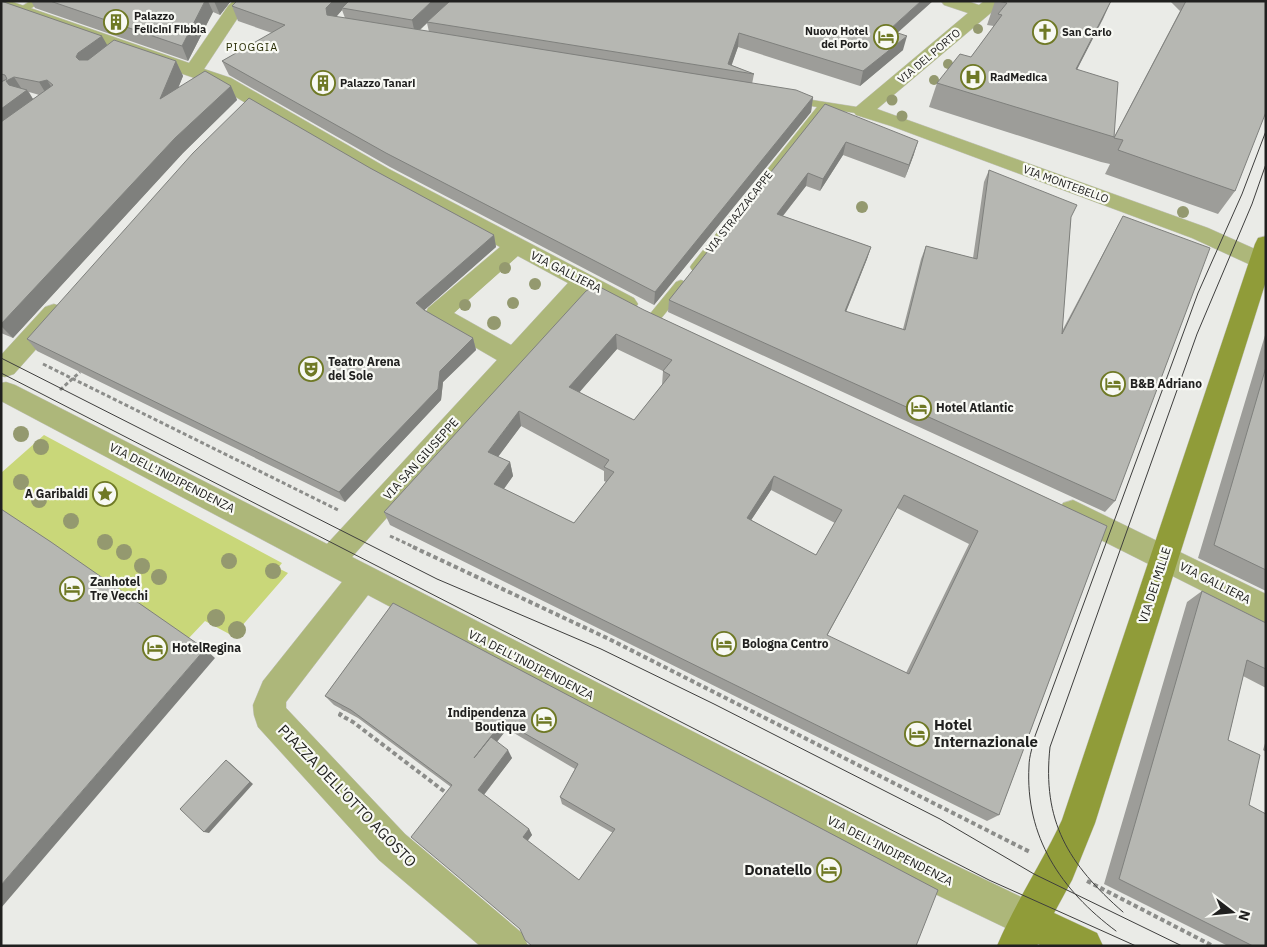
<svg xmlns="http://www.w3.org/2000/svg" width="1267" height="947" font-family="'IBM Plex Sans',sans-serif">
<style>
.green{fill:#c9d779}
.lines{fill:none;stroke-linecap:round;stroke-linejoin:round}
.lane-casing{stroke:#c6c6c3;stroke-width:1}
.street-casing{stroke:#c6c6c3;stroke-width:1}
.secondary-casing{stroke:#c6c6c3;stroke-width:1}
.path-far1{stroke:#8c8d8a;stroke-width:3;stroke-dasharray:4 2.5;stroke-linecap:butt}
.path{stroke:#8c8d8a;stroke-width:4;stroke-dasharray:4.5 3;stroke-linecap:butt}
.lane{fill:#adb77a;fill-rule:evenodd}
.street{fill:#adb77a;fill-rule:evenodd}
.secondary{fill:#909c39;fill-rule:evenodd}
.tram{stroke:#3e3e3d;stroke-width:1}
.tree{fill:#94996f}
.wall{fill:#9d9d99;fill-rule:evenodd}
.shaded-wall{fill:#7f807d}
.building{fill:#b6b7b2;stroke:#7f807d;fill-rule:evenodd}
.labels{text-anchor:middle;stroke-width:4.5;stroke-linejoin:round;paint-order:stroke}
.far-poi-label{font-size:11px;font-weight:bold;fill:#20201f;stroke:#f8f9f4;text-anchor:start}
.far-neighbourhood-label{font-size:11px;letter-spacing:1px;fill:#292e05;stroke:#f8f9f4}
.far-street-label{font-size:11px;fill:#20201f;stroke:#f8f9f4}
.street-label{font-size:12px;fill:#20201f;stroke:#f8f9f4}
.poi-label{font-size:12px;font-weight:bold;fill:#20201f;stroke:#f8f9f4;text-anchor:start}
.near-poi-label{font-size:15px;font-weight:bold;fill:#20201f;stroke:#f8f9f4;text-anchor:start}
.near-street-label{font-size:15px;fill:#20201f;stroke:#f8f9f4}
</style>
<rect width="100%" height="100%" fill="#eaebe7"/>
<path class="green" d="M44,435L282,563L278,568L288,573L233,636L205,621L188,639L1,511V473Z"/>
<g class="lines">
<defs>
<path id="lane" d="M30,1H42L24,13H18V9Z
M793,97L863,108L868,111L863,114L827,109L700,270H692L690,267L692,264L817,107L789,102L788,100L789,98Z
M681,280L686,282L687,285L686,288L659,321H649L647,318L649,315L676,282Z"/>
<path id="street" d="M1,1H10L189,63L228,6L233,1H252L241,13L204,69L231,78L389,169L634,298L638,304L634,310L626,313L586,293L352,557L936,856L1042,907L1048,920L1042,933L1029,939L910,882L368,595L286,702V708L405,834L522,933L528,946H480L379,860L258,727L254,715L253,705L263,681L342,582L1,401V383L6,382L15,385L327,544L497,360L428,320L425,314L428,308L500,247L375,179L217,86L1,10ZM518,256L568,283L511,345L454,313Z
M941,1H967L979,5L984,1H1005L877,109L1208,228L1266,254V272L1192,238L891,126L856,115L853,111L856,107L968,13L944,5Z
M54,304L63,307L66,313L63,319L14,374L5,377L1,376V355L45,307Z
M1073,500L1266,594V623L1063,521L1059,512L1063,503Z"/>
<path id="secondary" d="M1266,236V281L1095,823L1072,880L1054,913L1097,933L1103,946H1042L1038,944L1037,946H997C1015,903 1042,863 1062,820L1255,244L1258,238Z"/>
</defs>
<use href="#lane" class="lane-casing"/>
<use href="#street" class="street-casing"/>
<use href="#secondary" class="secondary-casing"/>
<path class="path-far1" d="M43,364L338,510
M60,390L80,372
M390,536L416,548"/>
<path class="path" d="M413,547L609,639L1030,852
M345,706L340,715L353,722L449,795
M1087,881L1213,946"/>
<use href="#lane" class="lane"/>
<use href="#street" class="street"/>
<use href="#secondary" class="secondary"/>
<path class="tram" d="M1,358L437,579L601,649L714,704L940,819L1034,874L1182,946
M1,373L989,880L1136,946
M1123,912C1068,864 1042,821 1050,747L1197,334L1252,204L1266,164
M1116,931C1061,890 1025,837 1029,766C1029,756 1033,746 1035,736L1198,293L1242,194L1266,131"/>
</g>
<g class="tree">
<circle cx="978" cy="29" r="5"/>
<circle cx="948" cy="64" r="5"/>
<circle cx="934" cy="80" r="5"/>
<circle cx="892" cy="100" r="5.5"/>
<circle cx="902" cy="116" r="5.5"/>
<circle cx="862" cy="207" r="6"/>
<circle cx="1183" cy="212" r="6"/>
<circle cx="505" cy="268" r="6"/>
<circle cx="535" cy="284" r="6"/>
<circle cx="513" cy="303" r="6"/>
<circle cx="465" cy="305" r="6"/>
<circle cx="494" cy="323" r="7"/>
<circle cx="21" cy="434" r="8"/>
<circle cx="41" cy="447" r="8"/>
<circle cx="21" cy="482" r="8"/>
<circle cx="39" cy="500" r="8"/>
<circle cx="71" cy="521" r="8"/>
<circle cx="105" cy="542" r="8"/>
<circle cx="124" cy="552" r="8"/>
<circle cx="229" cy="561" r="8"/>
<circle cx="142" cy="566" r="8"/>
<circle cx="273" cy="571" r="8"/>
<circle cx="159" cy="577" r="8"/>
<circle cx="216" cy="618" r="9"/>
<circle cx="237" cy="630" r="9"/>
</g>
<path class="wall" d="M1,1L107,45L176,61L183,76L178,88L231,86L237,100L183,153L13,338L1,333ZM29,92L36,94L39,95L33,99Z
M31,1H231L220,15L213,12L188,61L35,8Z
M237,1L898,33L903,50L860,86L738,47L731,65L754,74L752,84L813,97L811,112L654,305L390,167L229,75L222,61L272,33L238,21L232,6ZM342,10L345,18L336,17ZM427,23L429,32L420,30Z
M995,1H1111L1077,69L1114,137L1180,11L1170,1H1266L1235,191L1218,214L1105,174L1110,164L1101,162L1107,151L1101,162L929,107L937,83L971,57L994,26L987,25Z
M825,104L914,154L905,178L843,155L820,191L806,186L783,216L871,247L867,259L846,312L903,329L921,259L926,246L973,258L984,182L989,170L1071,217L1062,331L1116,229L1123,216L1115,501L1105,512L668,312L669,300Z
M370,168L494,235L496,247L424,310L473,338L476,350L443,382L441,400L345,502L37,351L27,339Z
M644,310L1107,526L999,815L987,821L390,525L384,512ZM617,349L663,371L662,385L634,420L579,392ZM521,426L604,471V481L606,482L574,523L504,489L513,476L510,462L498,457ZM771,490L835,523L816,555L751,520ZM897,508L969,544L906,673L827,636Z
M1266,332V591L1198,558Z
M1202,591L1266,623V688L1243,676L1228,740L1249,805L1265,862L1266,946H1228L1104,884L1187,602Z
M393,603L938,890L532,946L451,787L358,718L334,705L325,696ZM507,729L575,769L560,797L562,804L613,833L579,880L527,841L532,835L529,829L484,795L512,758L497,742Z
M1266,740V752L1263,750Z"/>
<path class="shaded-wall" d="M205,1H208L213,12L188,61L182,46Z
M214,1H231L220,15Z
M333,1H351L342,8V10L331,23L327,15L326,8Z
M432,1H451L415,34L412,20Z
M921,1H933L885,44L889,30Z
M1111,1L1103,19L1065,93L1076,69Z
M739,33L738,47L730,70L728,64Z
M102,36L110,50L84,72L76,57L78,53Z
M907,36L903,50L860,86L863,71Z
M176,61L183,76L168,113L160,99Z
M14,77L23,91L27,90L37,105L1,131V109L6,81Z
M47,80L56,94L48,97L39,82Z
M231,86L237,100L183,153L13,338L1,326V324L175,138Z
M813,97L811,112L654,305L655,292Z
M918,141L914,154L905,178L909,165Z
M846,142L843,155L820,191L823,179Z
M808,173L806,186L774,227L777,214Z
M494,235L496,247L420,314L416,303Z
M871,247L867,259L841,324L845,311Z
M616,334L617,349L571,402L569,387Z
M473,338L476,350L443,382L441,400L345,502L339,492L440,371Z
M519,411L521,426L491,466L488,452Z
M510,462L513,476L497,498L494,484Z
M774,476L771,490L744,531L747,518Z
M205,649L215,658L1,908V885Z
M503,721L507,729L478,765L474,758Z
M508,750L512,758L482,797L478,790Z
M226,760L230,763L253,784L209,833L204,832Z
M529,829L532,835L526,843L523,837Z"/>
<path class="building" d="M1,1L102,36L78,53L76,57L79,60H88L114,40L176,61L160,99L205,71L231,86L175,138L1,324V122L53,85L47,80L39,82L14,77L6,81L9,85L27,90L1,109V82L7,79L5,75L1,74Z
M50,1H205L182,46Z
M237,1H333L326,8L327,15L796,90L813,97L655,292L386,153L222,61L285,25L232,6Z
M349,1H432L412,20L342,8Z
M450,1H921L889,30L907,36L863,71L739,33L728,64L754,74L427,22Z
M998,1H1111L1076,69L1118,82L1114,137L937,83L960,54L971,57L1002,15L998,14L1007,3Z
M1186,1H1266V112L1235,191L1118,150L1123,140L1114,138Z
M249,98L370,168L494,235L416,303L424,310L473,338L440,371L438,389L339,492L27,339L193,153Z
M825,104L918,141L909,165L846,142L823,179L808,173L777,214L871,247L845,311L905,330L926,246L977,259L989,170L1077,205L1071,217L1062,334L1123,216L1210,248L1115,501L669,300Z
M596,285L644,310L1107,526L999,815L384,512L586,291ZM616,334L672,360L663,371L670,375L634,420L569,387ZM519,411L609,460L604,467L614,472L574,523L494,484L510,462L488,452ZM774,476L842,510L816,555L747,518ZM904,495L978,531L909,674L827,635Z
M1266,367V570L1214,545Z
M1,509L51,542L205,649L1,885Z
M1202,591L1266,623V669L1247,660L1228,740L1260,755L1249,805L1266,814V946H1253L1119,879Z
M393,603L938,890L916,946H532L525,940L520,929L411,837L452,785L351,710L325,696ZM503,721L578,764L560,797L615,829L579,880L523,837L529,829L478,790L508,750L491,737L474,758Z
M226,760L250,782L204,832L180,809Z"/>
<defs>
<symbol id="building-ring" viewBox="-11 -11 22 22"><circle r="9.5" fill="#f8f9f4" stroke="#6f7925" stroke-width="1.5"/><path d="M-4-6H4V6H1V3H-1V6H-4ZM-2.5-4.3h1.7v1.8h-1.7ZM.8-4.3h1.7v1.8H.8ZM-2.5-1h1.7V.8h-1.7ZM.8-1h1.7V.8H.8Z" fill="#6f7925"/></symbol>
<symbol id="church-ring" viewBox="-11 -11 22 22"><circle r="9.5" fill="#f8f9f4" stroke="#6f7925" stroke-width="1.5"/><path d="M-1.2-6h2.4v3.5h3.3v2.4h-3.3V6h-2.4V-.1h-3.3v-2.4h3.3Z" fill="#6f7925"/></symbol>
<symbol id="hotel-ring" viewBox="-11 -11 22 22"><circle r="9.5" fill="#f8f9f4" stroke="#6f7925" stroke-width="1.5"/><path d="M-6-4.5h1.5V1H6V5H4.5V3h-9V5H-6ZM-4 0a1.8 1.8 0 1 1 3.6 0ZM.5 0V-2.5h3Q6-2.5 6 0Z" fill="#6f7925"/></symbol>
<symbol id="hospital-ring" viewBox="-11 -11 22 22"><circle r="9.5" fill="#f8f9f4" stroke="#6f7925" stroke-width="1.5"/><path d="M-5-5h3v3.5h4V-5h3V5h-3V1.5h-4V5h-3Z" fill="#6f7925"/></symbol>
<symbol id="theatre-ring" viewBox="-11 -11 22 22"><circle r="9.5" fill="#f8f9f4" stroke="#6f7925" stroke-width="1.5"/><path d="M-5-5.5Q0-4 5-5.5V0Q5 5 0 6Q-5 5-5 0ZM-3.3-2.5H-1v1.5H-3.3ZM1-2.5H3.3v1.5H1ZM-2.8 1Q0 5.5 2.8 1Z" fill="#6f7925"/></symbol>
<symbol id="sight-ring" viewBox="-11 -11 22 22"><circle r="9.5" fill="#f8f9f4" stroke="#6f7925" stroke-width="1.5"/><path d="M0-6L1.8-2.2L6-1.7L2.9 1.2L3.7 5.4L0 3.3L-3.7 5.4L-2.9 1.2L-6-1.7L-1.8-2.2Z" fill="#6f7925"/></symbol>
</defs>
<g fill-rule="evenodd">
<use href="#building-ring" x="102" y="8" width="28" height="28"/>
<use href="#church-ring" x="1031" y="18" width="28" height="28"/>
<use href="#hotel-ring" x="872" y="23" width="28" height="28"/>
<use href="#hospital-ring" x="959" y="63" width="28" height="28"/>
<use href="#building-ring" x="309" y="69" width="28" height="28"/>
<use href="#theatre-ring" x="297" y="355" width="28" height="28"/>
<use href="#hotel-ring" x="1099" y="370" width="28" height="28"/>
<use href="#hotel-ring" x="905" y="394" width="28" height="28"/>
<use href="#sight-ring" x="91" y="480" width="28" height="28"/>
<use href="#hotel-ring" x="58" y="575" width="28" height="28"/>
<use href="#hotel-ring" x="710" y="630" width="28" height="28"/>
<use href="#hotel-ring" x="141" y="634" width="28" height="28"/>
<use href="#hotel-ring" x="530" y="706" width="28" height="28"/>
<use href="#hotel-ring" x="903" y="720" width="28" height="28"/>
<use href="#hotel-ring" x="815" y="856" width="28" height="28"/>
</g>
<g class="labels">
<g class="far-poi-label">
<text x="134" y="20">Palazzo<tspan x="134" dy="13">Felicini Fibbia</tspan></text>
<text x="868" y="35" text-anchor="end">Nuovo Hotel<tspan x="868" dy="13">del Porto</tspan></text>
<text x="1062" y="36">San Carlo</text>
<text x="990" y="81">RadMedica</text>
<text x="340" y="87">Palazzo Tanari</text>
</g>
<g class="far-neighbourhood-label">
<text x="252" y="51">PIOGGIA</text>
</g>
<g class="far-street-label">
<text transform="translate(929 56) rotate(-40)" y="4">VIA DEL PORTO</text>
<text transform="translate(1066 184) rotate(20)" y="4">VIA MONTEBELLO</text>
<text transform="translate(739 212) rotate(-52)" y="4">VIA STRAZZACAPPE</text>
</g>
<g class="street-label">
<text transform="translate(566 272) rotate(27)" y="4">VIA GALLIERA</text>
<text transform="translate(421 459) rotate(-48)" y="4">VIA SAN GIUSEPPE</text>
<text transform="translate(172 478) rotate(27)" y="4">VIA DELL'INDIPENDENZA</text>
<text transform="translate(1215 583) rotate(27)" y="4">VIA GALLIERA</text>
<text transform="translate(1155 585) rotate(-72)" y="4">VIA DEI MILLE</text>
<text transform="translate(531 665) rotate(27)" y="4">VIA DELL'INDIPENDENZA</text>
<text transform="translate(890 851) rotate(27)" y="4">VIA DELL'INDIPENDENZA</text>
</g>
<g class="poi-label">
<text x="328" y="366">Teatro Arena<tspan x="328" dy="14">del Sole</tspan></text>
<text x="1130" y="388">B&amp;B Adriano</text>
<text x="936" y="412">Hotel Atlantic</text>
<text x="88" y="498" text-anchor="end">A Garibaldi</text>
<text x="90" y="586">Zanhotel<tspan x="90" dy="14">Tre Vecchi</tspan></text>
<text x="742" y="648">Bologna Centro</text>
<text x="172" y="652">HotelRegina</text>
<text x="526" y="717" text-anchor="end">Indipendenza<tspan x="526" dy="14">Boutique</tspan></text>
</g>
<g class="near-poi-label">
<text x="934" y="730">Hotel<tspan x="934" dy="17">Internazionale</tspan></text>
<text x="812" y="875" text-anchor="end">Donatello</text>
</g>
<g class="near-street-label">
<text transform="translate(347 796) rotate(46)" y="5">PIAZZA DELL'OTTO AGOSTO</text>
</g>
</g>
<rect width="1267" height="947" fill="none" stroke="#20201f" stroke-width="5"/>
<g transform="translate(1232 912) rotate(106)" stroke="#f8f9f4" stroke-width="4" paint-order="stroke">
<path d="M0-4L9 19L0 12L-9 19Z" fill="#20201f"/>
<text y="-8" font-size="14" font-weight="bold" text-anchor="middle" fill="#20201f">N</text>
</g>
</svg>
